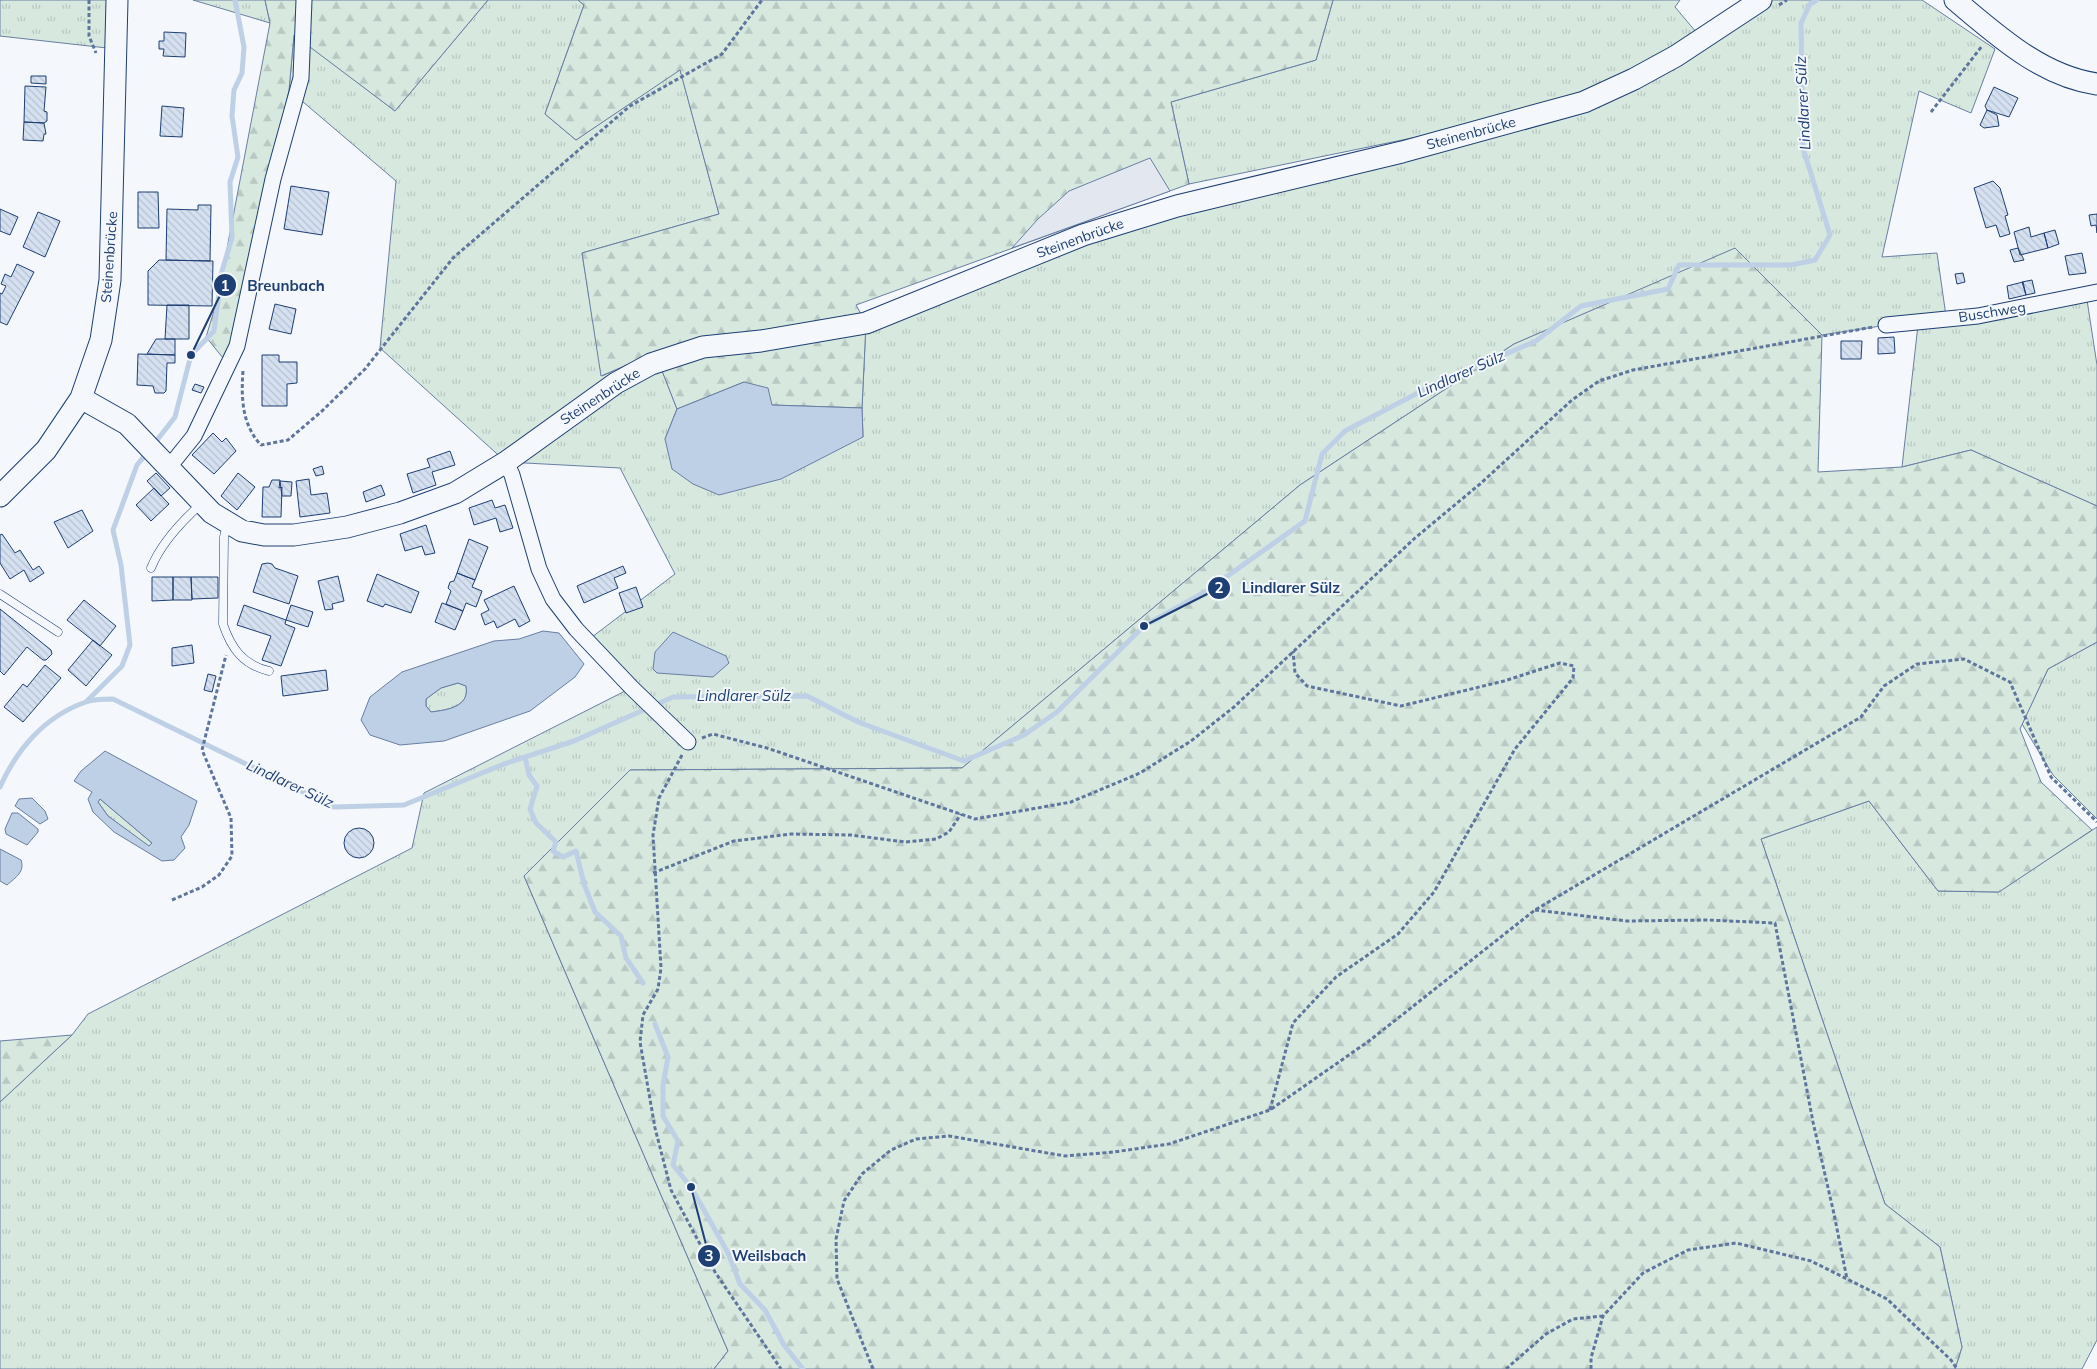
<svg xmlns="http://www.w3.org/2000/svg" width="2097" height="1369" font-family="Mulish,sans-serif">
<style>
.grass{fill:url(#grass-tufts);stroke:#687fa3}
.forest{fill:url(#forest-firs);stroke:#687fa3}
.parking{fill:#e3e8f0;stroke:#687fa3}
.water{fill:#bed0e5;stroke:#687fa3;fill-rule:evenodd}
.lines{fill:none;stroke-linecap:round;stroke-linejoin:round}
.stream{stroke:#bed0e5;stroke-width:5}
.building{fill:url(#building-back-hatch);stroke:#1d3f73}
.service-casing{stroke:#1d3f73;stroke-width:9}
.minor-casing{stroke:#1d3f73;stroke-width:17}
.secondary-casing{stroke:#1d3f73;stroke-width:23}
.path{stroke:#5e769c;stroke-width:3;stroke-dasharray:4 2.5;stroke-linecap:butt}
.service{stroke:#f4f7fb;stroke-width:8}
.minor{stroke:#f4f7fb;stroke-width:15}
.secondary{stroke:#f4f7fb;stroke-width:21}
.labels{text-anchor:middle;stroke-width:4;stroke-linejoin:round;paint-order:stroke}
.street-label{font-size:14px;fill:#1d3f73;stroke:#f4f7fb}
.water-label{font-size:15px;font-style:italic;fill:#1d3f73;stroke:#f4f7fb}
.leader{fill:none;stroke:#1d3f73;stroke-width:2}
.callout-dot{fill:#1d3f73;stroke:#f4f7fb;stroke-width:2}
.mark-label{font-size:15px;text-anchor:middle;font-weight:bold;fill:#fff}
.callout-label{font-size:15px;text-anchor:middle;font-weight:bold;fill:#1d3f73;stroke:#f4f7fb;stroke-width:4;stroke-linejoin:round;paint-order:stroke}
</style>
<defs>
<pattern id="grass-tufts" width="24" height="20" patternUnits="userSpaceOnUse" patternTransform="scale(1.25)"><rect width="24" height="20" fill="#d7e8df"/><path d="M3 7l-1-3M5 7V3M7 7l1-3M15 17l-1-3M17 17v-4M19 17l1-3" fill="none" stroke="#b8c8c3"/></pattern>
<pattern id="forest-firs" width="22" height="20" patternUnits="userSpaceOnUse" patternTransform="scale(1.25)"><rect width="22" height="20" fill="#d7e8df"/><path d="M5 1l3.5 6h-7zM16 11l3.5 6h-7z" fill="#b8c8c3"/></pattern>
<pattern id="building-back-hatch" width="6" height="6" patternUnits="userSpaceOnUse" patternTransform="scale(1.25)"><rect width="6" height="6" fill="#d5e0f0"/><path d="M-1 5l2 2M0 0l6 6M5-1l2 2" fill="none" stroke="#b6c1d1"/></pattern>
</defs>
<rect width="100%" height="100%" fill="#f4f7fb"/>
<path class="grass" d="M0,0H108L107,48L0,36Z
M193,0H265L270,23Z
M488,0H578L584,5L545,114L576,140L680,69L719,214L582,253L602,376L655,352L677,409L665,439L863,437L862,408L866,323L1083,235L1572,105L1189,184L1171,102L1316,60L1333,0H1680L1675,7L1702,39L1761,0H1922L1995,49L1971,113L1919,91L1882,257L1937,253L1946,316L1822,335L1735,249L1514,344L1300,485L962,768L630,770L524,876L728,1351L714,1369H0V1102L72,1035L88,1014L412,848L424,793L631,688L592,637L675,574L620,468L506,462L380,348L396,181L289,90L294,34L395,111Z
M2087,300L2097,365V506L1971,450L1902,467L1918,325Z
M2097,642V819L2053,775L2022,724L2048,669Z
M458,683L466,686C470,707 447,710 431,712L426,706V699L441,688Z
M100,799L152,843L149,847L108,816L98,802Z
M1869,801L1938,891L1998,892L2097,827V1340L2082,1369H1955L1962,1347L1940,1247L1885,1204L1761,839Z"/>
<path class="forest" d="M265,0H488L395,111L294,35L289,90L237,329L223,358L206,337L217,301L270,23Z
M578,0H1333L1316,60L1171,102L1189,184L856,305L866,323L862,408L772,405L744,382L677,409L655,353L601,376L582,253L719,214L680,70L576,140L545,114L584,5Z
M1735,248L1822,335L1818,472L1902,467L1971,450L2097,506V642L2048,669L2020,729L2041,782L2092,830L1999,892L1938,891L1869,801L1761,839L1885,1204L1940,1247L1962,1347L1955,1369H714L728,1351L524,876L630,770L962,768L1300,485L1514,344Z
M72,1035L0,1102V1041Z"/>
<path class="parking" d="M1150,158L1170,191L1012,248L1038,219L1069,191Z"/>
<path class="water" d="M744,382L768,388L772,405L862,408L863,437L781,479L719,495L693,484L672,469L665,439L677,409Z
M543,631L559,633L584,664L575,677L530,711L444,741L400,745L370,735L361,720L370,697L402,672L494,641L519,639ZM458,683L466,686C470,707 447,710 431,712L426,706V699L441,688Z
M673,632L726,656L729,663L713,677L657,673L653,669L655,652Z
M105,751L197,801L189,825L181,837L185,848L174,860L162,861L114,832L93,812L88,799L92,792L74,781L81,771ZM100,799L152,843L149,846L108,816L98,802Z
M32,798L45,811L48,819L40,824L15,806L19,799Z
M12,813H18L38,829V832L27,845L6,834L5,829Z
M0,849L21,860C25,872 16,877 7,885L0,881Z"/>
<g class="lines">
<path class="stream" d="M154,444L175,417L191,355L214,331L222,271L232,238L230,182L238,157L232,116L234,90L242,73L244,47L235,0
M87,701L122,666L130,645L121,565L113,530L137,465L147,453
M525,757L529,775L537,786L530,809L536,823L556,842L553,851L563,857L576,851L584,884L595,912L621,936L626,958L643,983
M0,787C17,749 45,716 86,702C94,699 104,699 113,699L334,807L404,805L504,764L574,741L673,697L807,696L858,722L964,761L1024,735L1057,712L1144,626L1205,592L1305,521L1322,454L1345,431L1433,385L1536,341L1581,306L1668,289L1679,265H1791L1815,260L1830,235L1803,148L1801,23L1810,4L1817,0
M655,1024L668,1057L663,1085V1116L678,1141L673,1165L691,1187L728,1253L740,1284L765,1310L784,1345L803,1369"/>
</g>
<path class="building" d="M164,32L186,33L185,57L163,56L164,49H159V41H164Z
M31,76H46V84L31,83Z
M25,86L46,87L44,111L47,112V121L44,123L24,122Z
M1994,87L2018,98L2009,117L1987,110L1985,106Z
M162,106L184,108L182,137L160,136Z
M1987,110L1997,115L1999,126L1984,128L1980,125Z
M24,122L44,123L46,134H44L43,141L23,140Z
M1993,181L2000,188L2008,215L2005,216L2010,234L2000,237L1996,225L1986,228L1974,188Z
M291,186L329,192L322,235L284,229Z
M138,192H158L159,228H138Z
M198,205H211L210,261L166,260L167,209L198,210Z
M0,209L18,217L10,235L0,231Z
M38,212L60,221L45,257L23,247Z
M2097,214V233L2096,225L2091,226L2089,215Z
M2029,227L2031,237L2044,233L2048,248L2020,255L2014,232Z
M2055,230L2059,244L2048,248L2044,233Z
M2018,248L2024,260L2014,262L2010,250Z
M2082,253L2086,273L2069,275L2065,256Z
M159,260L213,261L212,306L148,305V271Z
M17,264L34,272L7,325L0,322V293L2,294L6,286L1,284L5,274L11,277Z
M1963,273L1965,282L1957,284L1955,274Z
M2032,280L2035,293L2026,295L2022,282Z
M2023,282L2026,295L2009,299L2007,286Z
M275,304L296,309L291,334L269,329Z
M189,305V339H165L167,305Z
M1894,337L1895,353L1878,354V338Z
M156,339H175V355L147,354Z
M1841,341H1862L1861,359H1841Z
M138,354L175,355V363H167L166,391L164,393H155L153,386L137,385Z
M262,355H279V362H297V383L287,384V406H262Z
M195,384L204,387L201,393L192,390Z
M213,433L222,442L226,438L236,451L214,474L192,455Z
M450,451L455,465L432,472L436,485L413,493L407,474L430,467L427,459Z
M322,466L324,474L316,476L313,469Z
M156,473L170,488L161,496L147,481Z
M238,473L255,487L237,510L221,496Z
M309,479L311,495L327,493L330,513L300,517L296,481Z
M272,480H280L279,488L282,487L281,517H262L263,487H269Z
M280,481L292,482L291,496H282Z
M381,485L385,495L366,502L363,492Z
M154,488L169,504L151,521L136,505Z
M492,500L495,508L505,505L513,528L500,532L496,518L474,525L469,508Z
M82,510L93,531L68,548L54,522Z
M426,525L435,553L425,555L422,546L405,551L400,534Z
M2,534L15,553L20,550L33,570L39,566L44,573L30,582L24,570L10,579L0,563V535Z
M469,539L488,547L475,580L457,573Z
M268,563L272,564L275,568L298,576L289,604L253,592L262,564Z
M623,566L626,573L614,578L618,588L584,603L577,586Z
M457,573L475,580L472,587L482,591L476,607L466,603L463,611L446,604L451,591L448,588L450,582L454,581Z
M377,574L419,592L411,613L385,604L383,607L367,601Z
M338,576L344,601L332,604L333,609L325,610L318,581Z
M152,577H173V600L152,601Z
M173,577H191L192,600H173Z
M191,577H218V598L192,599Z
M514,586L530,621L519,627L515,619L497,628L494,621L485,625L481,614L489,610L484,600Z
M636,587L643,607L626,613L619,593Z
M84,600L116,626L100,646L67,620Z
M442,603L463,611L455,630L435,622Z
M244,605L286,620L285,624L295,628L281,666L262,660L271,636L237,625Z
M291,605L313,612L308,627L286,620Z
M0,609L51,650L52,654L46,660H43L27,647L4,675L0,671Z
M93,640L112,655L86,686L68,670Z
M192,645L194,663L172,666V648Z
M45,665L61,678L23,722L4,707L23,684L27,687Z
M326,670L328,690L283,696L281,676Z
M208,674L216,676L212,692L204,690Z
M344 843a15 15 0 1 1 30 0a15 15 0 1 1-30 0Z"/>
<g class="lines">
<defs>
<path id="service" d="M227,524L224,537L223,624C231,648 243,665 269,671
M151,568C161,543 181,522 201,504
M0,594L58,632"/>
<path id="minor" d="M1886,325L1978,316L2097,292
M506,462L512,475L539,569L553,599L576,629L632,688L688,742
M169,467L194,436L237,346L273,179L301,78L304,0"/>
<path id="secondary" d="M1955,0C1997,35 2041,76 2097,84
M81,398L127,424L212,513L242,531L264,535H294L347,527L400,513L455,493L506,462L616,383L651,364L703,347L761,341L866,323L1083,235L1177,206L1402,152L1584,102L1634,79L1676,56L1761,0
M0,496L46,450L81,398L101,340L110,280L117,0"/>
</defs>
<use href="#service" class="service-casing"/>
<use href="#minor" class="minor-casing"/>
<use href="#secondary" class="secondary-casing"/>
<path class="path" d="M89,0V36L96,53
M1779,5L1787,0
M1931,112L1982,46
M243,371C241,398 242,425 261,445L288,440L322,411L365,369L453,258L630,106L722,54L762,0
M702,738L713,734L767,748L975,819L1071,802L1140,773L1191,741L1234,707L1415,538L1480,484L1572,400L1599,381L1633,370L1873,327
M682,755L659,798L653,835L661,968L658,989L643,1015L640,1042L655,1128L671,1190L715,1272L781,1369
M653,873L734,841L791,834L851,835L905,842L936,839L949,832L961,814
M172,900L202,887L219,875L232,856L231,818L202,750L226,655
M1535,910L1627,921L1707,920L1775,923L1813,1122L1834,1214L1847,1279
M1270,1110L1293,1023L1336,977L1398,934L1434,892L1515,749L1573,678L1574,666L1560,663L1504,681L1401,706L1307,686L1295,673L1293,651
M873,1369L837,1279L836,1239L844,1201L862,1174L891,1150L916,1139L949,1136L1065,1156L1114,1152L1169,1144L1270,1110L1369,1041L1535,910L1861,717L1884,686L1917,664L1964,659L2010,682L2051,777L2097,822
M1506,1369L1546,1334L1573,1319L1603,1316
M1591,1369V1358L1603,1316L1643,1273L1688,1250L1736,1243L1811,1261L1887,1299L1951,1360L1957,1369"/>
<use href="#service" class="service"/>
<use href="#minor" class="minor"/>
<use href="#secondary" class="secondary"/>
</g>
<g class="labels">
<g class="street-label">
<text transform="translate(1471 133) rotate(-15)" y="5">Steinenbrücke</text>
<text transform="translate(1080 238) rotate(-20)" y="5">Steinenbrücke</text>
<text transform="translate(109 257) rotate(-86)" y="5">Steinenbrücke</text>
<text transform="translate(1992 312) rotate(-9)" y="5">Buschweg</text>
<text transform="translate(600 396) rotate(-33)" y="5">Steinenbrücke</text>
</g>
<g class="water-label">
<text transform="translate(1803 103) rotate(-93)" y="5">Lindlarer Sülz</text>
<text transform="translate(1461 374) rotate(-24)" y="5">Lindlarer Sülz</text>
<text x="744" y="701">Lindlarer Sülz</text>
<text transform="translate(290 784) rotate(25)" y="5">Lindlarer Sülz</text>
</g>
</g>
<path class="leader" d="M191 355L225 285M1144 626L1219 588M691 1187L709 1256"/>
<g class="callout-dot">
<circle cx="191" cy="355" r="5"/>
<circle cx="1144" cy="626" r="5"/>
<circle cx="691" cy="1187" r="5"/>
<circle cx="225" cy="285" r="12"/>
<circle cx="1219" cy="588" r="12"/>
<circle cx="709" cy="1256" r="12"/>
</g>
<g class="mark-label">
<text x="225" y="291">1</text>
<text x="1219" y="593">2</text>
<text x="709" y="1261">3</text>
</g>
<g class="callout-label">
<text x="286" y="291">Breunbach</text>
<text x="1291" y="593">Lindlarer Sülz</text>
<text x="769" y="1261">Weilsbach</text>
</g>
</svg>
